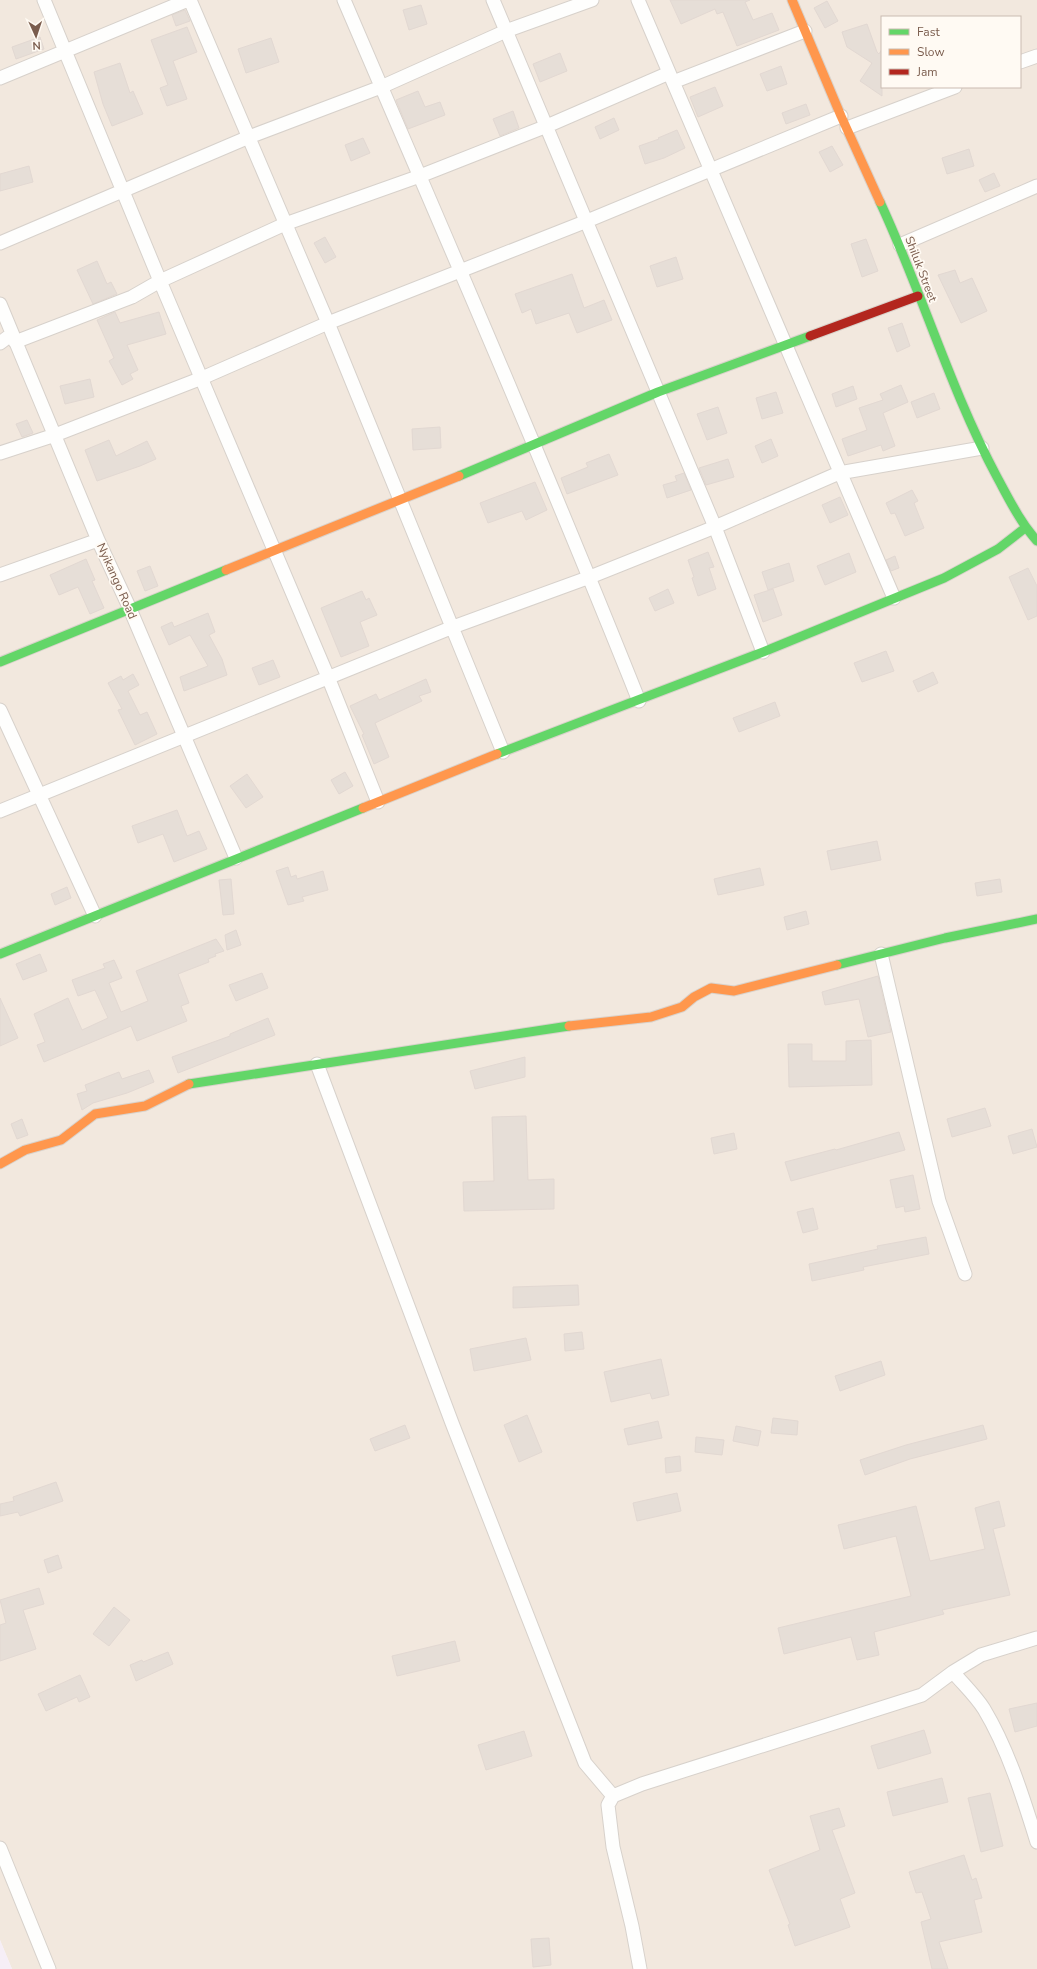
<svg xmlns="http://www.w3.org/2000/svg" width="1037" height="1969" font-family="'Nunito Sans',sans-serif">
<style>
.residential{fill:#f2e8de;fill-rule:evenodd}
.education{fill:#f6eef6}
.building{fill:#e6ded7;stroke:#e2d8d2}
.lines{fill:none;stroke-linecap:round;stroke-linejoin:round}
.street-casing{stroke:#d7d1cb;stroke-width:15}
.fast-casing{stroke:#d9d2cb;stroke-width:11}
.slow-casing{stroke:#d9d2cb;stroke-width:11}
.jam-casing{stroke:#d9d2cb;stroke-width:11}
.street{stroke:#fefefd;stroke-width:13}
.fast{stroke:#63d668;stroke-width:9}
.slow{stroke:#ff974d;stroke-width:9}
.jam{stroke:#b3261e;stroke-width:9}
.labels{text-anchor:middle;stroke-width:3.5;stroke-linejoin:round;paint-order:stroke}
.street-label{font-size:12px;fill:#7a5c4d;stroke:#fffaf3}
</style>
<rect width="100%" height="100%" fill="#f9f5f0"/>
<path class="residential" d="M0,0H1037V1969H12L0,1940ZM882,17H1020V87H882Z"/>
<path class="education" d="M0,1940L12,1969H0Z"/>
<path class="building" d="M670,0H750L745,2L753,20L772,13L779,30L737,46L723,12L717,14L715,9L681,24Z
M827,1L838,21L825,28L814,8Z
M421,5L427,24L409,30L403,10Z
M185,10L190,21L176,26L172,15Z
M867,24L877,52L879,54L882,49V96L860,81L872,63L847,47L842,32Z
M187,27L197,52L173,61L187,99L167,106L160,88L168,85L151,40Z
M40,37L44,49L16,59L12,47Z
M271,38L279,62L246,73L238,49Z
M560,53L567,71L540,82L533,64Z
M120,63L130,93L133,91L143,114L112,126L103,104L94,72Z
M781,66L787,84L767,91L760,74Z
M715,87L723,106L698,117L690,97Z
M418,91L425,107L440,102L445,115L408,129L396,100Z
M806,104L810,115L786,124L782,113Z
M513,111L519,128L500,136L493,119Z
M614,118L619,130L600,139L595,127Z
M677,130L685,148L664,158L645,164L639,146L659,139L658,138Z
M363,138L370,153L351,161L345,145Z
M832,146L843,165L830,172L819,152Z
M969,149L974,166L947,174L942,158Z
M29,166L33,182L0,191V174Z
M994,173L1000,186L985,192L979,180Z
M325,237L336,257L325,263L314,243Z
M866,239L878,271L862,277L851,244Z
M676,257L683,279L657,287L650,266Z
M97,261L107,284L111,282L117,294L93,304L77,270Z
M955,270L960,283L972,278L987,311L961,323L938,275Z
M572,274L584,308L604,300L612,320L577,333L569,313L536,324L531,309L522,313L515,294Z
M115,312L120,323L159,312L166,334L127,345L138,370L130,374L133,379L122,385L109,361L114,358L97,320Z
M902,323L910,346L897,352L888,328Z
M90,379L94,397L65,404L60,386Z
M901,385L908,402L883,413L895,446L883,451L881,445L848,456L842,439L867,430L859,408L883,400L880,394Z
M853,386L857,399L836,407L832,394Z
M776,392L783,413L762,419L756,398Z
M934,393L940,409L917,418L911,402Z
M718,407L727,433L707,440L697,414Z
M27,420L33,433L22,437L16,424Z
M440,427L441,448L413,450L412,429Z
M771,439L778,456L762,463L755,446Z
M109,440L116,456L147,441L156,459L140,466L97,481L85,450Z
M609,454L618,475L567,494L561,478L588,467L586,463Z
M728,459L734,477L706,485L699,468Z
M684,473L691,490L667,498L663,485L677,481L675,476Z
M535,482L547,510L526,520L522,511L488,523L480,503Z
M912,490L918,501L914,503L924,528L905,536L895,513L891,514L886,503Z
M840,497L848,515L830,523L822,505Z
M708,552L714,567L709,568L716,589L698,596L692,578L694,577L688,560Z
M849,553L856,572L825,585L817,566Z
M895,556L899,568L891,571L886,560Z
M86,559L95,580L92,581L104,608L90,614L78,587L59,595L50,575Z
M789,563L794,581L768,590L762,572Z
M150,566L158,586L145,591L137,571Z
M1028,568L1037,586V616L1028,620L1009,577Z
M668,589L674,603L655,611L649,598Z
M773,589L782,615L763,622L754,595Z
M362,591L366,600L369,598L377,615L360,622L369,646L341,657L321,608Z
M208,613L215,632L209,635L222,659L227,675L184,691L180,677L208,666L190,635L169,645L161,627L172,622L174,627Z
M886,651L894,671L862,682L854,663Z
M273,660L280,677L259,685L252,668Z
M933,672L938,683L918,692L913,681Z
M133,674L139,685L128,691L140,715L147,712L157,734L135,745L118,710L122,709L108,683L121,676L123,680Z
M426,679L431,692L419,696L422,701L375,723L389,757L374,764L362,735L364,734L350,706L376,694L379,700Z
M775,702L780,716L739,732L733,718Z
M345,772L353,786L339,794L331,780Z
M247,774L263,797L246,808L230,786Z
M177,810L187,836L199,831L207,849L174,862L163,834L138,843L132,826Z
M877,841L881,860L831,870L827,851Z
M288,867L291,877L296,875L297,879L323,871L328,890L302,897L304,901L288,905L276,871Z
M760,868L764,885L718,895L714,879Z
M231,879L234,914L223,915L219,880Z
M1000,879L1002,892L977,896L975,883Z
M67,887L71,898L55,905L51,894Z
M806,911L809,924L787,930L784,917Z
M236,930L241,945L227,950L225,935Z
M216,939L224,951L215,954L216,956L208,959L209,962L178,974L189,1003L181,1006L187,1021L137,1041L131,1026L44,1062L37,1045L45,1042L34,1014L68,998L82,1030L108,1018L95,990L78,996L72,980L105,968L103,964L114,960L122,978L109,983L121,1012L148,1001L136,971Z
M40,954L47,971L23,980L16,964Z
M262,973L268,988L236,1001L229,985Z
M878,976L891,1032L868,1037L859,999L825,1005L822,992Z
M0,998L18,1038L0,1046Z
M268,1018L275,1035L178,1073L172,1057L230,1036V1034Z
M871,1040L872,1085L789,1087L788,1044H812V1061H846V1041Z
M525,1057V1077L475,1089L470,1071Z
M149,1070L154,1082L127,1093L93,1103L82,1110L77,1094L87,1091L85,1085L119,1072L122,1079Z
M985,1108L991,1126L952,1137L947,1119Z
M526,1116L528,1180L554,1179V1209L464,1211L463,1182L494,1181L492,1117Z
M22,1119L28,1135L17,1139L11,1124Z
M1032,1129L1037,1147L1013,1154L1008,1136Z
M899,1132L905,1150L791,1181L785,1162L835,1149L836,1150Z
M734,1133L737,1149L714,1154L711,1138Z
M913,1175L920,1209L905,1212L904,1206L896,1208L890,1180Z
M813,1208L818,1229L803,1233L797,1212Z
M926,1237L929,1254L863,1267L864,1270L812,1281L809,1264L878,1249L877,1246Z
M578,1285L579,1305L513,1308V1287Z
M582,1332L584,1349L565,1351L564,1334Z
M526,1338L531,1360L474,1371L470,1349Z
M661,1359L669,1395L652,1399L650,1393L611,1402L604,1372Z
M881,1361L885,1375L840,1391L835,1376Z
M527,1415L542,1452L519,1462L504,1425Z
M773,1418L798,1421L797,1435L771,1433Z
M658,1421L662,1438L628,1445L624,1429Z
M405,1425L410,1438L375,1451L370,1439Z
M983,1425L987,1439L910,1459L865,1475L860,1460L906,1445Z
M736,1426L761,1431L758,1446L733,1441Z
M696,1437L724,1440L722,1455L695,1452Z
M680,1456L681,1471L666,1473L665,1458Z
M56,1482L63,1501L20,1516L18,1512L0,1516V1504L14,1501L13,1497Z
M677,1493L681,1511L637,1521L633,1503Z
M999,1501L1005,1526L993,1529L1010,1595L942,1610L944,1614L874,1632L879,1655L857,1660L851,1637L784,1654L778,1628L911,1596L896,1536L844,1549L838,1525L916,1506L930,1561L985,1549L975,1508Z
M58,1555L62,1568L48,1573L44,1560Z
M39,1588L44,1604L23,1610L36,1649L0,1661V1625L6,1623L0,1600Z
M114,1607L130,1620L109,1646L93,1634Z
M455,1641L460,1661L397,1676L392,1656Z
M168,1652L173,1664L136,1681L130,1665L142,1660L143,1662Z
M80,1675L90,1697L79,1702L77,1697L46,1711L38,1694Z
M1037,1703V1726L1015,1732L1009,1709Z
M924,1730L931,1753L878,1769L871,1746Z
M524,1731L532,1756L486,1770L478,1745Z
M942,1778L948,1802L893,1816L887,1792Z
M990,1793L1003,1846L981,1852L968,1798Z
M839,1808L845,1826L832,1830L855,1893L840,1899L850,1927L795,1946L788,1925L790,1924L769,1870L820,1850L810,1816Z
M964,1855L972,1880L976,1878L982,1898L974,1900L982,1932L939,1942L948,1969H932L921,1922L931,1919L922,1892L916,1893L909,1872Z
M549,1938L551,1965L533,1967L531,1939Z"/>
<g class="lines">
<defs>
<path id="street" d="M44,0L160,281L328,677L378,802
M190,0L328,323L503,752
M344,0C444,233 545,465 639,701
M493,0L715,527L763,652
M638,0L894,598
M1020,62L1037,56
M0,78L188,0
M673,82L805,31
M847,128L955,87
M0,243L249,137L381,87L506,31L592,0
M900,245L1037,186
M0,304L98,540L130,609L236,858
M15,342L132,297L160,281L285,224L420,176L547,126L669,73
M0,343L12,334
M0,453L55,435L202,378L328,323L587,221L841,116
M0,575L98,540
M0,710L95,916
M0,811L453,627L590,577L715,527L839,473L982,448
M881,954L939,1201L965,1274
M317,1064L452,1423L585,1763L613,1796
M953,1672C963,1684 975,1695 984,1709C1008,1749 1023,1797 1037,1842
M0,1848L49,1969
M640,1969L632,1926L613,1847L608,1805L613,1796L642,1784L922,1695L953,1672L981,1655L1037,1638"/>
<path id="fast" d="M880,202C922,292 950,389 997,477C1009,499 1020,522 1037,541
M459,476L658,392L810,336
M0,662L226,570
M497,754L763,652L944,578L998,549L1025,528
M0,954L363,808
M837,965L945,938L1037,919
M189,1084L569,1026"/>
<path id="slow" d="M792,0L841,116L880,202
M226,570L459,476
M363,808L497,754
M569,1026L651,1017L682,1007L694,997L711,988L734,991L837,965
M0,1164L25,1150L61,1140L95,1114L145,1106L189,1084"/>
<path id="jam" d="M810,336L918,296"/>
</defs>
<use href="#street" class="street-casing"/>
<use href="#fast" class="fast-casing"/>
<use href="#slow" class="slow-casing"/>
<use href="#jam" class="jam-casing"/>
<use href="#street" class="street"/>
<use href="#fast" class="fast"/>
<use href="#slow" class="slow"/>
<use href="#jam" class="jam"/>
</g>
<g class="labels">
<g class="street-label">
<text transform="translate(921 269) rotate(69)" y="4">Shiluk Street</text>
<text transform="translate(117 581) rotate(66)" y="4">Nyikango Road</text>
</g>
</g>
<rect x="881" y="16" width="140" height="72" fill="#fffaf3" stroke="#cabbb1"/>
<rect x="889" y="29" width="20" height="6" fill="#63d668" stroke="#cabbb1"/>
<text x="917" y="36" font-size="12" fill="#7a5c4d">Fast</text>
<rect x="889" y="49" width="20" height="6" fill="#ff974d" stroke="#cabbb1"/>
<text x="917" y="56" font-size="12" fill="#7a5c4d">Slow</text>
<rect x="889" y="69" width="20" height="6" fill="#b3261e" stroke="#cabbb1"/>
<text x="917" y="76" font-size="12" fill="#7a5c4d">Jam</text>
<g transform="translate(36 36) rotate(177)" stroke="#fffaf3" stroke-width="3" paint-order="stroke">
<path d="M0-3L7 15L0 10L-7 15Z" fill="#7a5c4d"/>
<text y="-6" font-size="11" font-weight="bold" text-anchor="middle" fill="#7a5c4d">N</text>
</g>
</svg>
